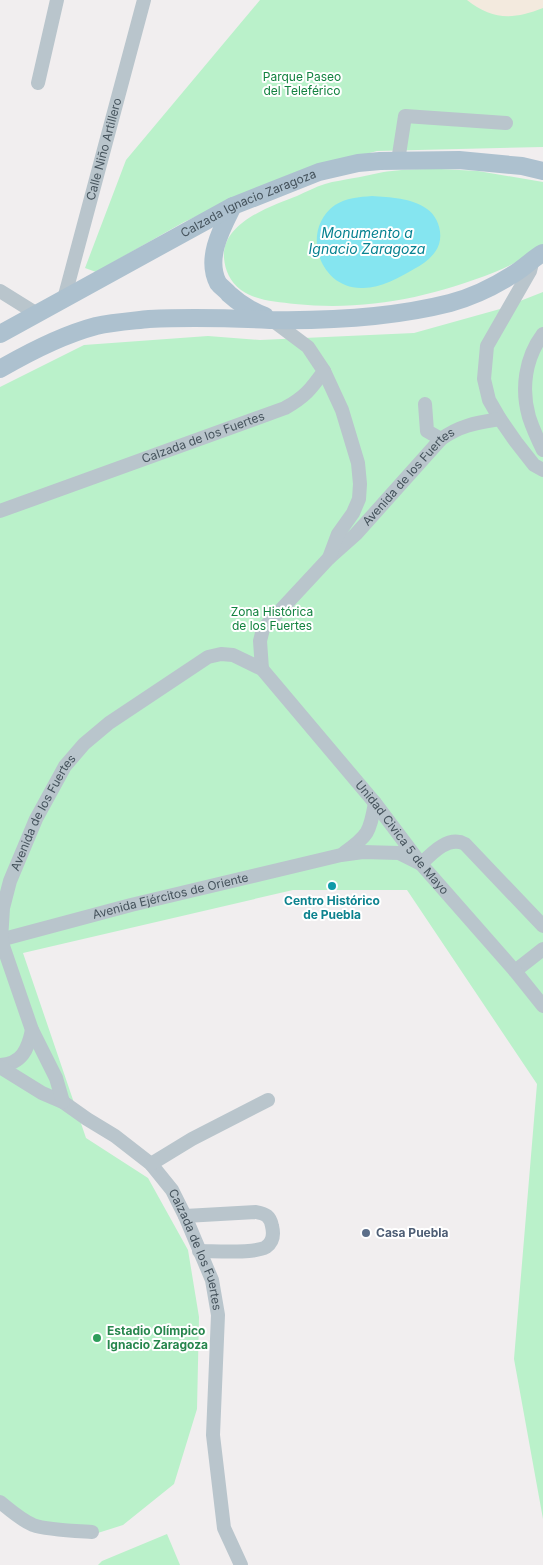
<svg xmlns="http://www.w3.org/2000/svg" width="543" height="1565" font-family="Inter,sans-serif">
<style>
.green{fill:#baf1ca}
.sand{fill:#f3eade}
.water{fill:#85e5f0}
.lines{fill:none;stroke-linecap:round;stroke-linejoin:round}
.minor{stroke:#b9c5cc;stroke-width:14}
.major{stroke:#adc1cf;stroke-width:18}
.culture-dot{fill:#0f9aa8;stroke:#fff;stroke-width:2}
.service-dot{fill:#5c6f8a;stroke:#fff;stroke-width:2}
.leisure-dot{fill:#2e9e5b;stroke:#fff;stroke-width:2}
.labels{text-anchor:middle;stroke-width:4;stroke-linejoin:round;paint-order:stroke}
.park-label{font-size:12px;fill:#12823f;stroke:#fff}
.street-label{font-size:12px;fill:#46545d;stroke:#fff}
.culture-label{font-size:12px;font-weight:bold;fill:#0d838f;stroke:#fff}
.service-label{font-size:12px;font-weight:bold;fill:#4e5e75;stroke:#fff;text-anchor:start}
.leisure-label{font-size:12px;font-weight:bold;fill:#27864d;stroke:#fff;text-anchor:start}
.water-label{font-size:14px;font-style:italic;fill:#078291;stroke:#fff}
</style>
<rect width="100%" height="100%" fill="#f1eeef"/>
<path class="green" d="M260,0H543V147L377,151L291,174L184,222L96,272L85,268L126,160Z
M441,169L478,171L543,182V249C527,256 512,265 495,272C429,298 366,311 295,304C277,302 256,301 241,290C230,282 225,270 224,258C221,223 271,206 297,196C306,192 315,187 325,184C334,181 345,180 354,178C367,176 379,172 392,171C408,169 425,169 441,169Z
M543,292V1519L514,1359L537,1084L407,890H293L23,953L86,1138L148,1178L188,1250L199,1317L197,1409L174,1484L123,1525L82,1538L0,1507V387L84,345L208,336L260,340L414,333L500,309Z
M167,1534L180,1565H98L102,1561Z"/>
<path class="sand" d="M467,0H543V8C513,20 492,20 467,0Z"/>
<path class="water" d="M372,196C389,197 412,198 427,209C440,218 445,239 435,252C430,259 422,265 414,269C399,278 379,289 361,288C319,288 300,230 335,205C346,198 359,197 372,196Z"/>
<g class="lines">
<g class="minor">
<path d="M38,83L57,0"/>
<path d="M398,161L405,116L506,123"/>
<path d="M533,259L530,271L487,346L484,379L489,400L500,419L516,442L534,465L543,470"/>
<path d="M0,291L37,314"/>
<path id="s1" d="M64,299L144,0"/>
<path d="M543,334C525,358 521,389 529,417C533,429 538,440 543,450"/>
<path d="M425,404L427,431L441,439"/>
<path id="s2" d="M0,511L285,408C305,397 311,389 324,371L308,347L272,320"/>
<path id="s3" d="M329,558L356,534L441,439C461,425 476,423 500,419"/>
<path d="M262,669L260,641L263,629L329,558L338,534L353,513L359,499L360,484L358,463L342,410L324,371"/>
<path d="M344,853C368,836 370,832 375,803"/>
<path id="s4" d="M0,940L131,905L341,855L363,852L399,853L421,864C432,853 449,835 465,844L543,926"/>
<path d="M515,971L543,949"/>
<path d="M0,1065C22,1064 28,1049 32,1030"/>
<path id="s5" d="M0,1067L42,1093L63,1102L87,1119L115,1136L151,1164L172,1190L185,1216L212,1280L218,1315L213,1435L224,1528L241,1565"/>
<path id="s6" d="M63,1102L56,1078L32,1030L1,940L3,908L10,881L36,819L65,766L84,744L109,723L208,657L221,654L233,655L262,669L375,803L421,864L515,971L543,1006"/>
<path d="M151,1164L192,1139L268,1100"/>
<path d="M185,1216L256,1212C266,1214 270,1216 272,1226C274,1234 273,1242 266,1247C254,1254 215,1251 199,1251"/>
<path d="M0,1502C10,1510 21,1520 33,1525C47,1530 76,1531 92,1532"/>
</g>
<g class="major">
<path d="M233,206C222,228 205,258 218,283C221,287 226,290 229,294C240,304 251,311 265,316"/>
<path id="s7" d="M0,334L233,206L319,172L358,163L380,161L459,160L522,166L543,171"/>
<path d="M0,369C31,351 62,335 96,326C113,322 131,321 149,319C189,317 230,318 270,320C331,321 391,318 450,303C472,297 493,287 512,275C523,269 532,259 543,253"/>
</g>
</g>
<circle class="culture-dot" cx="332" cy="886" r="5"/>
<circle class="service-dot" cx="366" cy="1233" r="5"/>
<circle class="leisure-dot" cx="97" cy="1338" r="5"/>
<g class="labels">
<g class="park-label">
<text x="302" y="81">Parque Paseo<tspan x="302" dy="14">del Teleférico</tspan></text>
<text x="272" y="616">Zona Histórica<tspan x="272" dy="14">de los Fuertes</tspan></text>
</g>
<g class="street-label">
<text dy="4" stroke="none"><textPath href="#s1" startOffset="155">Calle Niño Artillero</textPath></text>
<text dy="4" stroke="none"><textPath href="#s7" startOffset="281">Calzada Ignacio Zaragoza</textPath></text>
<text dy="4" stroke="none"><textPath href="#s2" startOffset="216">Calzada de los Fuertes</textPath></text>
<text dy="4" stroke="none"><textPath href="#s3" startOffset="114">Avenida de los Fuertes</textPath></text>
<text dy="4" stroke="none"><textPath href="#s6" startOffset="310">Avenida de los Fuertes</textPath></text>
<text dy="4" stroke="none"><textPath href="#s6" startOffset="819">Unidad Civica 5 de Mayo</textPath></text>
<text dy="4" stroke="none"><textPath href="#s4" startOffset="176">Avenida Ejércitos de Oriente</textPath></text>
<text dy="4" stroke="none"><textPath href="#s5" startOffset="278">Calzada de los Fuertes</textPath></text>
</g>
<g class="culture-label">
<text x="332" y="905">Centro Histórico<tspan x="332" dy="14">de Puebla</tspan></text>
</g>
<g class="service-label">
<text x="376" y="1237">Casa Puebla</text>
</g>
<g class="leisure-label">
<text x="107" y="1335">Estadio Olímpico<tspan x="107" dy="14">Ignacio Zaragoza</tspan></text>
</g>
<g class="water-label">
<text x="367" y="238">Monumento a<tspan x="367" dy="16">Ignacio Zaragoza</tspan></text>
</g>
</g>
</svg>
